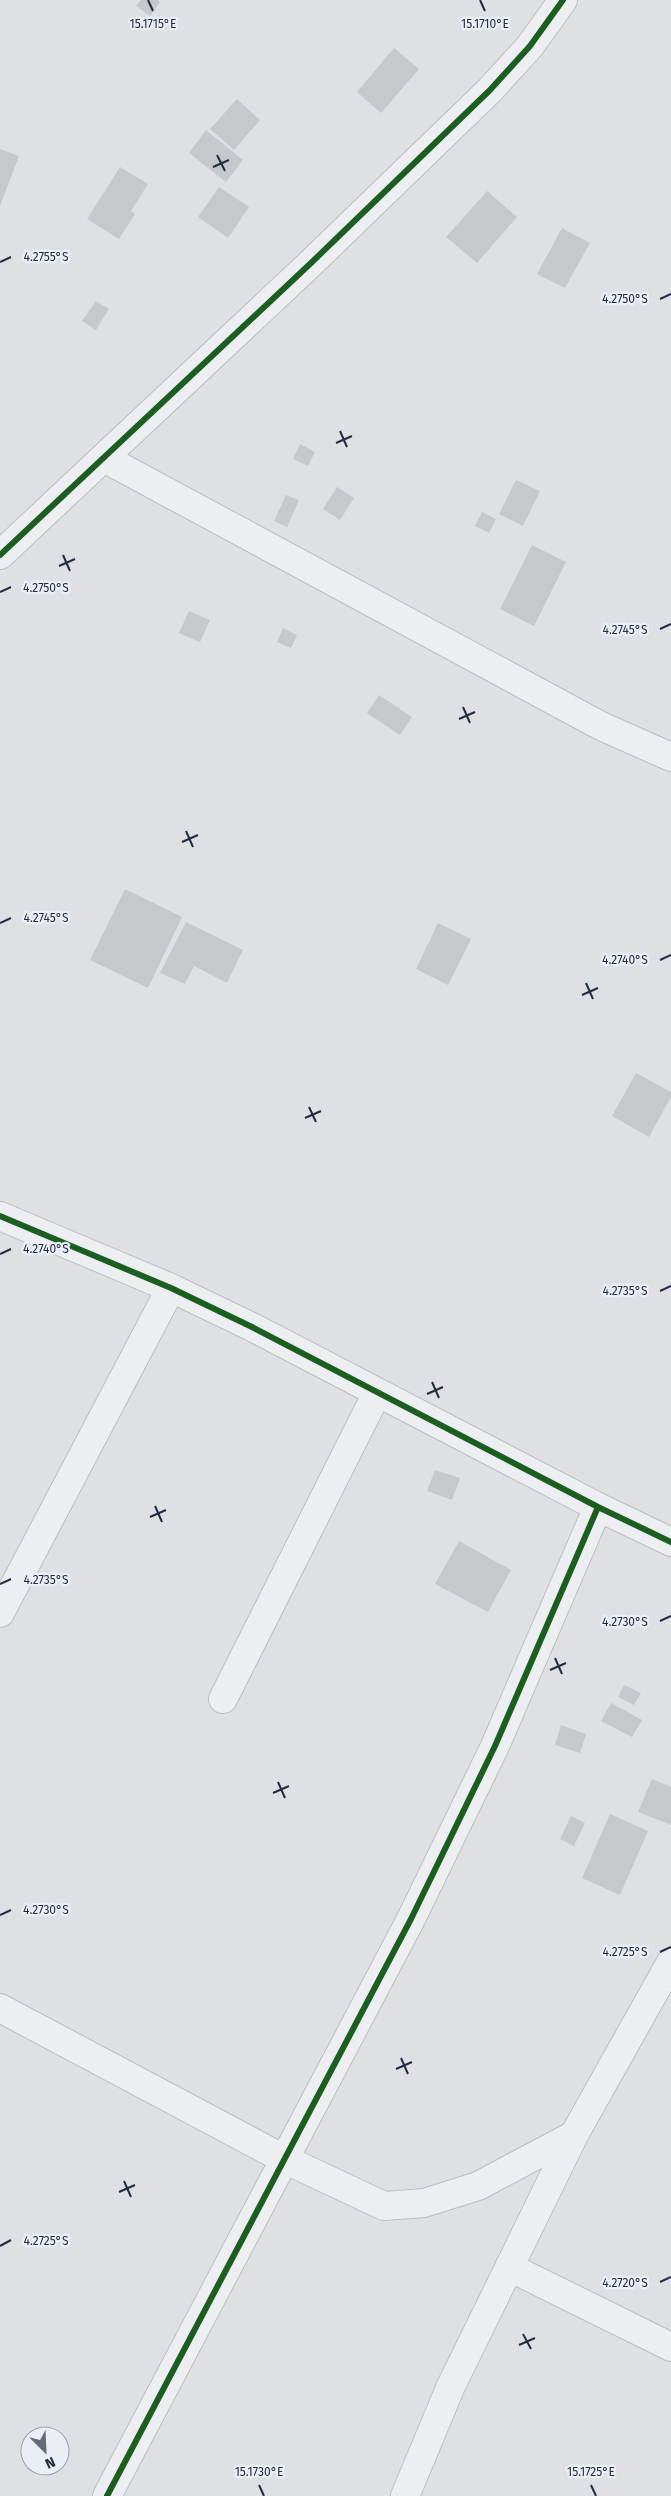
<svg xmlns="http://www.w3.org/2000/svg" width="671" height="2496" font-family="'Fira Sans',sans-serif">
<style>
.building{fill:#c6c8cc}
.lines{fill:none;stroke-linecap:round;stroke-linejoin:round}
.street-casing{stroke:#bcbec2;stroke-width:30}
.street{stroke:#edeef1;stroke-width:28}
.cycleway-casing{stroke:#ebeef5;stroke-width:9}
.cycleway{stroke:#1b5e20;stroke-width:6}
.ticks{fill:none;stroke:#242c3e;stroke-width:2}
.ticks-label{font-size:12px;text-anchor:middle;fill:#242c3e;stroke:#ebeef5;stroke-width:4.5;stroke-linejoin:round;paint-order:stroke}
</style>
<rect width="100%" height="100%" fill="#dee0e4"/>
<path class="building" d="M141,0H158L160,2L150,16L136,6Z
M394,48L419,69L381,113L357,92Z
M237,99L260,120L234,150L210,129Z
M206,130L243,160L226,182L189,153Z
M0,149L19,156L0,206Z
M120,167L148,184L131,211L135,214L119,239L87,219Z
M219,187L249,207L228,238L198,217Z
M487,191L517,217L477,263L446,237Z
M562,228L590,243L565,288L537,274Z
M96,301L109,309L96,330L82,321Z
M300,444L315,452L308,466L293,459Z
M516,480L540,491L523,526L499,514Z
M337,487L354,498L340,520L323,509Z
M286,495L299,500L287,527L274,521Z
M482,512L496,519L489,533L475,526Z
M532,545L566,562L534,626L500,609Z
M189,611L210,620L200,642L179,633Z
M283,628L297,635L291,648L277,642Z
M379,695L412,717L400,735L367,713Z
M125,889L182,917L148,988L90,960Z
M186,922L243,950L227,983L194,966L185,984L160,973Z
M438,923L471,939L448,985L416,969Z
M636,1073L671,1092V1097L649,1137L612,1116Z
M435,1470L460,1478L452,1500L427,1491Z
M459,1541L511,1570L488,1612L435,1584Z
M624,1685L641,1693L634,1705L618,1697Z
M611,1703L642,1720L632,1737L601,1721Z
M561,1725L586,1734L580,1753L555,1745Z
M652,1779L671,1787V1825L638,1812Z
M610,1814L648,1831L620,1895L582,1878Z
M571,1816L585,1823L574,1846L560,1839Z"/>
<g class="lines">
<defs>
<path id="street" d="M104,458L601,726L671,757
M0,555L311,263L490,90L530,46L563,0
M0,1216L171,1288L252,1327L598,1507L671,1542
M0,1613L171,1288
M223,1699L377,1393
M0,2008L284,2159L384,2206L424,2203L478,2186L574,2135
M509,2267L671,2347
M107,2496L411,1919L495,1746L598,1507
M405,2496L451,2386L574,2135L671,1962"/>
</defs>
<use href="#street" class="street-casing"/>
<use href="#street" class="street"/>
<defs>
<path id="cycleway" d="M0,555L311,263L490,90L530,46L563,0
M0,1216L171,1288L252,1327L598,1507L671,1542
M107,2496L411,1919L495,1746L598,1507"/>
</defs>
<use href="#cycleway" class="cycleway-casing"/>
<use href="#cycleway" class="cycleway"/>
</g>
<path class="ticks" d="M148,0L153,11M480,0L485,11M217,155L225,171M213,167L229,160M0,262L11,257M660,299L671,294M340,431L347,447M336,443L352,436M63,555L70,571M59,566L75,559M0,592L11,587M660,629L671,624M463,707L470,723M459,719L475,712M186,831L193,847M182,842L198,835M0,923L11,918M660,960L671,955M586,983L593,999M582,995L598,988M309,1107L316,1122M305,1118L321,1111M0,1254L11,1249M660,1291L671,1286M432,1382L439,1398M427,1394L443,1387M155,1506L162,1522M150,1517L166,1510M0,1584L11,1579M660,1621L671,1616M555,1658L562,1674M550,1670L566,1663M278,1782L285,1798M273,1793L289,1786M0,1915L11,1910M660,1952L671,1947M401,2058L408,2074M396,2069L412,2062M124,2181L131,2197M119,2192L135,2185M0,2246L11,2240M660,2282L671,2277M523,2334L531,2349M519,2345L535,2338M259,2485L264,2496M591,2485L596,2496"/>
<g class="ticks-label">
<text x="153" y="28">15.1715°E</text>
<text x="485" y="28">15.1710°E</text>
<text x="46" y="261">4.2755°S</text>
<text x="625" y="303">4.2750°S</text>
<text x="46" y="592">4.2750°S</text>
<text x="625" y="634">4.2745°S</text>
<text x="46" y="922">4.2745°S</text>
<text x="625" y="964">4.2740°S</text>
<text x="46" y="1253">4.2740°S</text>
<text x="625" y="1295">4.2735°S</text>
<text x="46" y="1584">4.2735°S</text>
<text x="625" y="1626">4.2730°S</text>
<text x="46" y="1914">4.2730°S</text>
<text x="625" y="1956">4.2725°S</text>
<text x="46" y="2245">4.2725°S</text>
<text x="625" y="2287">4.2720°S</text>
<text x="259" y="2476">15.1730°E</text>
<text x="591" y="2476">15.1725°E</text>
</g>
<g transform="translate(45 2451) rotate(156)"><circle r="24" fill="#ebeef5" stroke="#9ba0ac"/>
<path d="M0-4L9 19L0 12L-9 19Z" fill="#656b78"/>
<text y="-8" font-size="14" font-weight="bold" text-anchor="middle" fill="#242c3e">N</text>
</g>
</svg>
